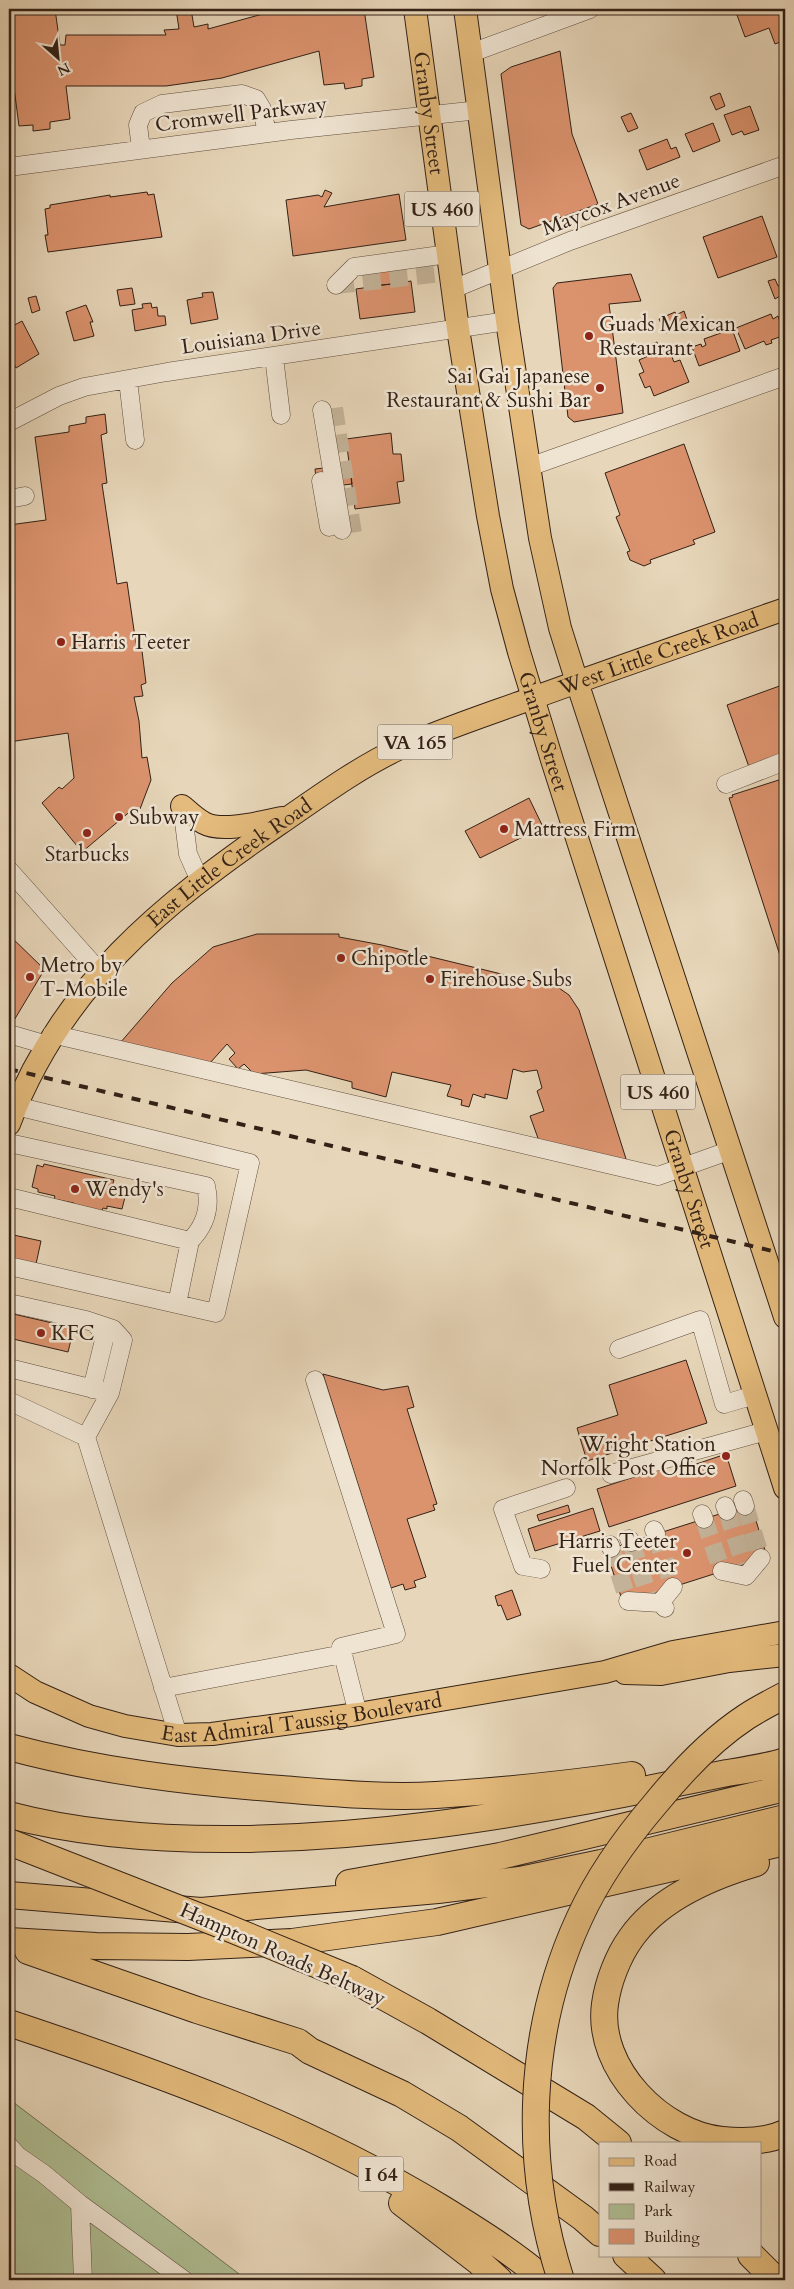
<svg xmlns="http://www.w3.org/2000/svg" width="794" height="2289" font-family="Cardo,serif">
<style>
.green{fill:#afbf94;stroke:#717055}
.building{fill:#db936e;stroke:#332116}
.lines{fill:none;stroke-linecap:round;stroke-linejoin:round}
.minor-tunnel{stroke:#c3b298;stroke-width:18;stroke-dasharray:18 9;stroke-linecap:butt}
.minor-casing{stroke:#604e3f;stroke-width:19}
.major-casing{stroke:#332116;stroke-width:24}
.highway-casing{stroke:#332116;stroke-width:28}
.path{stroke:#332116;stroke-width:3;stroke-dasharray:4 2.5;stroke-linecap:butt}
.minor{stroke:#efe4d2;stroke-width:18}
.major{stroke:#e4bb7c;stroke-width:22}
.highway{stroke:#e4bb7c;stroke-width:26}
.rail{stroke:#332116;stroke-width:4;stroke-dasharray:9 9;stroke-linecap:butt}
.highway-bridge-casing{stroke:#332116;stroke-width:28;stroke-linecap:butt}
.highway-bridge{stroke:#e4bb7c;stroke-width:26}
.poi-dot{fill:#8f2418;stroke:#efe4d2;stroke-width:2}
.labels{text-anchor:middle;stroke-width:5;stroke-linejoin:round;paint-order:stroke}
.shield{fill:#efe4d2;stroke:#6b5c4e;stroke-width:1}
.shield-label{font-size:20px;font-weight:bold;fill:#332116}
.street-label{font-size:21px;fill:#332116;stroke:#efe4d2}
.poi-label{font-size:21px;fill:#332116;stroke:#efe4d2;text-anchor:start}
</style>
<rect width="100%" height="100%" fill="#e7d6b9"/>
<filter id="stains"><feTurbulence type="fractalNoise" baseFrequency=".004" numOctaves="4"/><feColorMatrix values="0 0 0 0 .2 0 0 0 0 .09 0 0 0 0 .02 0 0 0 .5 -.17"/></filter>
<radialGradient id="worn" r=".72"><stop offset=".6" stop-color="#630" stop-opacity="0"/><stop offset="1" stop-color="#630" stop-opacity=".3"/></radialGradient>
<path class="green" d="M9,2099L247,2280H9Z"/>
<path class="building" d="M9,9H55L60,45H65L66,35H166L164,30L179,29L176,9H191L194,27L208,24V29L281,9H305L306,12L312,9H364L374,77L362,79V86L345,89L344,83L324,85L319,51L222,78L166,86H66L70,119L50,122V129L33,131V125L19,126L9,49Z
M753,9H780L785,22V40L775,44L769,28L745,37L737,15Z
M560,51L572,134L598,204L529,229L521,225L501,74L511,67Z
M720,93L725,106L716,110L710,97Z
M750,106L759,130L744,135L742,131L732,135L724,115Z
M631,113L638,128L628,132L621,117Z
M713,123L720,141L693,152L685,134Z
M667,139L671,149L676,147L680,157L647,170L639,150Z
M325,190L332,193L324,207L399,194L406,240L293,256L286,200L318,195L322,197Z
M147,192L148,195L154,194L162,237L48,252L45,235H48L45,209L50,208V205L110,195V197Z
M762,216L777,257L718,278L703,237Z
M393,268L394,284L380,285L378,270Z
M631,274L641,301L609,304L623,413L574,422L568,417L553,288L557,283Z
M775,279L778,286L784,287L785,293L775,299L768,281Z
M411,281L415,312L360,319L356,289Z
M132,288L135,304L120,306L117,290Z
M213,292L218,319L191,324L187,300L203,297L202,293Z
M36,296L40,310L32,313L28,298Z
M151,303L152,308L157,307L158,316H165L166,325L135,331L132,310L143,308L142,304Z
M86,305L93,322H90L94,336L74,341L66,312Z
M684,311L687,320L682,322L684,325L666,333L659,319L675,312L676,315Z
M771,314L773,319L778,316L785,335L771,340L772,343L766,345L764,341L745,349L736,328Z
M22,321L39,354L16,368L9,353V328Z
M732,329L740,351L699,366L692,347L701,344L702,347L706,345L704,339Z
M657,342L661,353L669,350L674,362L680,360L689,382L654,396L650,386L645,388L639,374L644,372L639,360L648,356L644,347Z
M105,414L107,433L101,435L107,483L102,484L117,584L127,582L136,644L141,643L146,683L141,685L143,696L134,697L139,721L142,758L147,757L151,780L140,809H133L82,852L42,803L59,787L62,789L74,778L68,733L9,742V525L46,520L35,437L69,432V426L86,423V417Z
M391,433L393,454H401L404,481L397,482L400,503L355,509L346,439Z
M684,444L715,532L693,540L695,544L650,560L651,563L644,566L630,560L627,552L630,551L616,517L620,515L605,473Z
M350,465L352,484L317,488L315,469Z
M785,684V755L749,767L727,705Z
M785,778V971L729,798L733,797L732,795Z
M529,798L543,827L480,858L465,831Z
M257,934H339V937L382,945L559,988L569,995L579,1010L627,1162L539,1141L530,1116L544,1111L537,1091L542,1088L537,1070L523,1072L513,1069L507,1099L485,1094V1098L473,1094L469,1107L461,1105L462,1100L447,1096L451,1085L392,1072L386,1097L352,1088V1082L306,1070L254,1074L244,1064L238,1069L229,1059L235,1053L227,1044L210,1063L120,1043L172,983L213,947Z
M9,935L42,967L43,972L10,1027Z
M44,1164L114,1180L111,1190L126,1193L122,1209L107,1206V1209L103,1208L101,1213L73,1207L74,1203L54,1199L55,1196L38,1192V1189L32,1187L37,1165L43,1167Z
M9,1234L41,1241L36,1264L9,1257Z
M9,1313L74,1328L68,1352L9,1338Z
M686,1360L707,1423L587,1461L577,1428L618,1415L609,1385Z
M323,1374L383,1390L408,1386L414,1407L407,1409L437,1504L433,1505L435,1510L407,1519L426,1577L414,1581L416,1587L405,1590L403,1584L391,1588Z
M726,1454L736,1486L609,1527L597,1489L662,1468L664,1475Z
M751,1504L767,1557L623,1603L606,1550Z
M568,1505L570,1512L539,1521L537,1515Z
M593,1508L600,1531L535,1551L528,1529Z
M512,1590L521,1615L507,1620L501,1605L498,1606L495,1596Z"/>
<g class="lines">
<path class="minor-tunnel" d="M336,285L451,272
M334,408L353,534
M745,1506L761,1558
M727,1511L744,1564
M704,1519L722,1571
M656,1534L673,1587
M631,1542L648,1595
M611,1548L628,1601"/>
<defs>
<path id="minor" d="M471,53L590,9
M141,149L138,125L143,113L162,104L242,94L256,99L262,109L267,133
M9,167L291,130L479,110
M336,285L354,267L448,254
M453,289L570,241L785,165
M274,357L281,415
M128,380L135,440
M322,410L342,530
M9,422L59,396L84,387L167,372L507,321
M529,467L785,376
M321,481L329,527
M9,499L25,496
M726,784L785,761
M182,806L188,854L200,881
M9,870L100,972
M9,1034L47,1045
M52,1034L658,1176L731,1150
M9,1143L206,1186C211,1208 205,1226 190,1241L9,1197
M9,1266L216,1313L250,1163L16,1106
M9,1303L86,1320L113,1329L123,1340L110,1393L86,1437L178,1735
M177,1304L190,1241
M619,1349L700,1320L724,1404L755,1395
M9,1368L110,1393
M315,1380L396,1634L341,1647L358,1714
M92,1389L105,1336L96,1324
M9,1401L86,1437
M611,1474L766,1431
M743,1500L745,1506
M725,1506L727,1511
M702,1514L704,1519
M654,1530L656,1534
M629,1539L631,1542
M610,1545L611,1548
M541,1569L523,1566L503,1509L566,1488
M722,1571L746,1576
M746,1576L761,1558
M628,1601L660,1603
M665,1608L660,1603L673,1587
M163,1688L343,1654
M9,2146L18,2156L44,2174L80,2204L184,2280
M80,2204L83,2280"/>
<g id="major">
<path id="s1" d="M415,9L458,329L488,516L502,589L519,652L552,760L785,1488"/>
<path d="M465,9L507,321L540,538L560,628L577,682L785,1317"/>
<path d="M182,806C189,812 196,819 204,823C222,833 262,822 282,818"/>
<path id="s2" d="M9,1124C61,986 161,905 279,824C317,798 356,769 398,749C440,730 486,715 530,699C615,668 700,639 785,609"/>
<path d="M625,1673L661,1674L729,1661L785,1655"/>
<path id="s3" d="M9,1675L35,1692L89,1716L125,1726L178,1735L212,1734L358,1714L605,1672L673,1652L785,1632"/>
</g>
<path id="highway" d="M9,1747C98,1771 189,1782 281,1789C332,1793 385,1798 436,1795C502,1791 567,1784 632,1775
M9,1815C85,1835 165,1840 243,1839C374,1837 495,1818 623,1794C658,1787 693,1780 727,1773C746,1770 767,1767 785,1761
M756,1863C712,1876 659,1898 631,1938C618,1956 608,1982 605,2004C596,2069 662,2134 722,2140C743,2142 766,2142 785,2133
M349,1883L500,1856L785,1788
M9,1895L201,1911L438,1890L520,1880L601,1863L785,1818
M9,1941L96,1946L188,1947L292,1942L437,1922L785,1842
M28,1951L197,2010L298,2042L310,2051L402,2094L459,2128L583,2218L600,2233
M352,1979L428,2021L586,2117L618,2143
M9,2023C159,2073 307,2126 443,2209C478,2231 514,2253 545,2280
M402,2203L479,2262L499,2280
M626,2255L653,2280
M751,2255L776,2280"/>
</defs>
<use href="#minor" class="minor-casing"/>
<use href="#major" class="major-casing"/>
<use href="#highway" class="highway-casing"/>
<path class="path" d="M783,1608H785"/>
<use href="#minor" class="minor"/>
<use href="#major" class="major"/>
<use href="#highway" class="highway"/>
<path class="rail" d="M9,1069L785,1254"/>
<defs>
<path id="highway-bridge" d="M9,1842L221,1925L352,1979
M561,2280C523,2163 527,2032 579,1919C598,1877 626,1838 656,1803C682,1771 711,1740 746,1717C758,1709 772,1702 785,1695"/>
</defs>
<use href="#highway-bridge" class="highway-bridge-casing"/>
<use href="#highway-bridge" class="highway-bridge"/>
</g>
<g class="poi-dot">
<circle cx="589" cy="336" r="5"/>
<circle cx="600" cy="388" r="5"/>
<circle cx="61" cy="642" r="5"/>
<circle cx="119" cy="817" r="5"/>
<circle cx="504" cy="829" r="5"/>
<circle cx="87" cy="833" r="5"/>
<circle cx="341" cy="958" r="5"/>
<circle cx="30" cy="977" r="5"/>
<circle cx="430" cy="979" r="5"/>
<circle cx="75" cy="1189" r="5"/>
<circle cx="41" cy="1333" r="5"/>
<circle cx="726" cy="1456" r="5"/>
<circle cx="687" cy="1553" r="5"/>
</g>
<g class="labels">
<g class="shield">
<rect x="404.5" y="191.5" width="75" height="35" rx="4"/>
<rect x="377.5" y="724.5" width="75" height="35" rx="4"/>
<rect x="620.5" y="1074.5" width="75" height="35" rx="4"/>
<rect x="358.5" y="2156.5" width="45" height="35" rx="4"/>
</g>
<g class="shield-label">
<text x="442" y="216">US 460</text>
<text x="415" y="749">VA 165</text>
<text x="658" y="1099">US 460</text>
<text x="381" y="2181">I 64</text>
</g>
<g class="street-label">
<text dy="7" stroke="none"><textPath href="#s1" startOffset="105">Granby Street</textPath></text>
<text transform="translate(241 114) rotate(-7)" y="7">Cromwell Parkway</text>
<text transform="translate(611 204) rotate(-20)" y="7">Maycox Avenue</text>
<text transform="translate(251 337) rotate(-8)" y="7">Louisiana Drive</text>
<text dy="7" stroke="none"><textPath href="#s2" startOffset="829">West Little Creek Road</textPath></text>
<text dy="7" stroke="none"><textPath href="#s1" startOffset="735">Granby Street</textPath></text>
<text dy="7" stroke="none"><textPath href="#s2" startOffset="348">East Little Creek Road</textPath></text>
<text dy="7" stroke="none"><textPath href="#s1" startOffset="1215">Granby Street</textPath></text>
<text dy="7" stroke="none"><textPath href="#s3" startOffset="306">East Admiral Taussig Boulevard</textPath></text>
<text transform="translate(283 1954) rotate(24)" y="7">Hampton Roads Beltway</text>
</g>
<g class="poi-label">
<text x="599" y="331">Guads Mexican<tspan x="599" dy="24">Restaurant</tspan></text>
<text x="590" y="383" text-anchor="end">Sai Gai Japanese<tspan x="590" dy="24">Restaurant &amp; Sushi Bar</tspan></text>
<text x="71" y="649">Harris Teeter</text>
<text x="129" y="824">Subway</text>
<text x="514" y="836">Mattress Firm</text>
<text x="87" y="861" text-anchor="middle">Starbucks</text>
<text x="351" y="965">Chipotle</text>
<text x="40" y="972">Metro by<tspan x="40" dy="24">T-Mobile</tspan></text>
<text x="440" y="986">Firehouse Subs</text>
<text x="85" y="1196">Wendy's</text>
<text x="51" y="1340">KFC</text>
<text x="716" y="1451" text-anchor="end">Wright Station<tspan x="716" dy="24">Norfolk Post Office</tspan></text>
<text x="677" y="1548" text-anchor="end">Harris Teeter<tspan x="677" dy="24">Fuel Center</tspan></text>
</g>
</g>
<rect width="794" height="2289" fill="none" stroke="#e7d6b9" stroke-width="30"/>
<rect x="10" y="10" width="774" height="2269" fill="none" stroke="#332116" stroke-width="2.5"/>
<rect x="15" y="15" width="764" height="2259" fill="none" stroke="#332116"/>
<rect x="599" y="2142" width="162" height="115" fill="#efe4d2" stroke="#a49687"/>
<rect x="609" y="2158" width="25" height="8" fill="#e4bb7c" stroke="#a49687"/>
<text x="644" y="2166" font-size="15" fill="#332116">Road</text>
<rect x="609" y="2183" width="25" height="8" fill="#332116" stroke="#a49687"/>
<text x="644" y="2192" font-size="15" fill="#332116">Railway</text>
<rect x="609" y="2204" width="25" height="15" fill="#afbf94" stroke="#a49687"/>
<text x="644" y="2216" font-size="15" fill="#332116">Park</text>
<rect x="609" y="2229" width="25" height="15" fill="#db936e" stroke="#a49687"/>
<text x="644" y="2242" font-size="15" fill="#332116">Building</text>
<g transform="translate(58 58) rotate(153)" stroke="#efe4d2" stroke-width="4" paint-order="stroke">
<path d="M0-4L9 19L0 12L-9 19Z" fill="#332116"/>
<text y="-8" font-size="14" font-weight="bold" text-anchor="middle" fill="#332116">N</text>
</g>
<rect width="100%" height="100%" filter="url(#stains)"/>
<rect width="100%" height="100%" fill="url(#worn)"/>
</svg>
